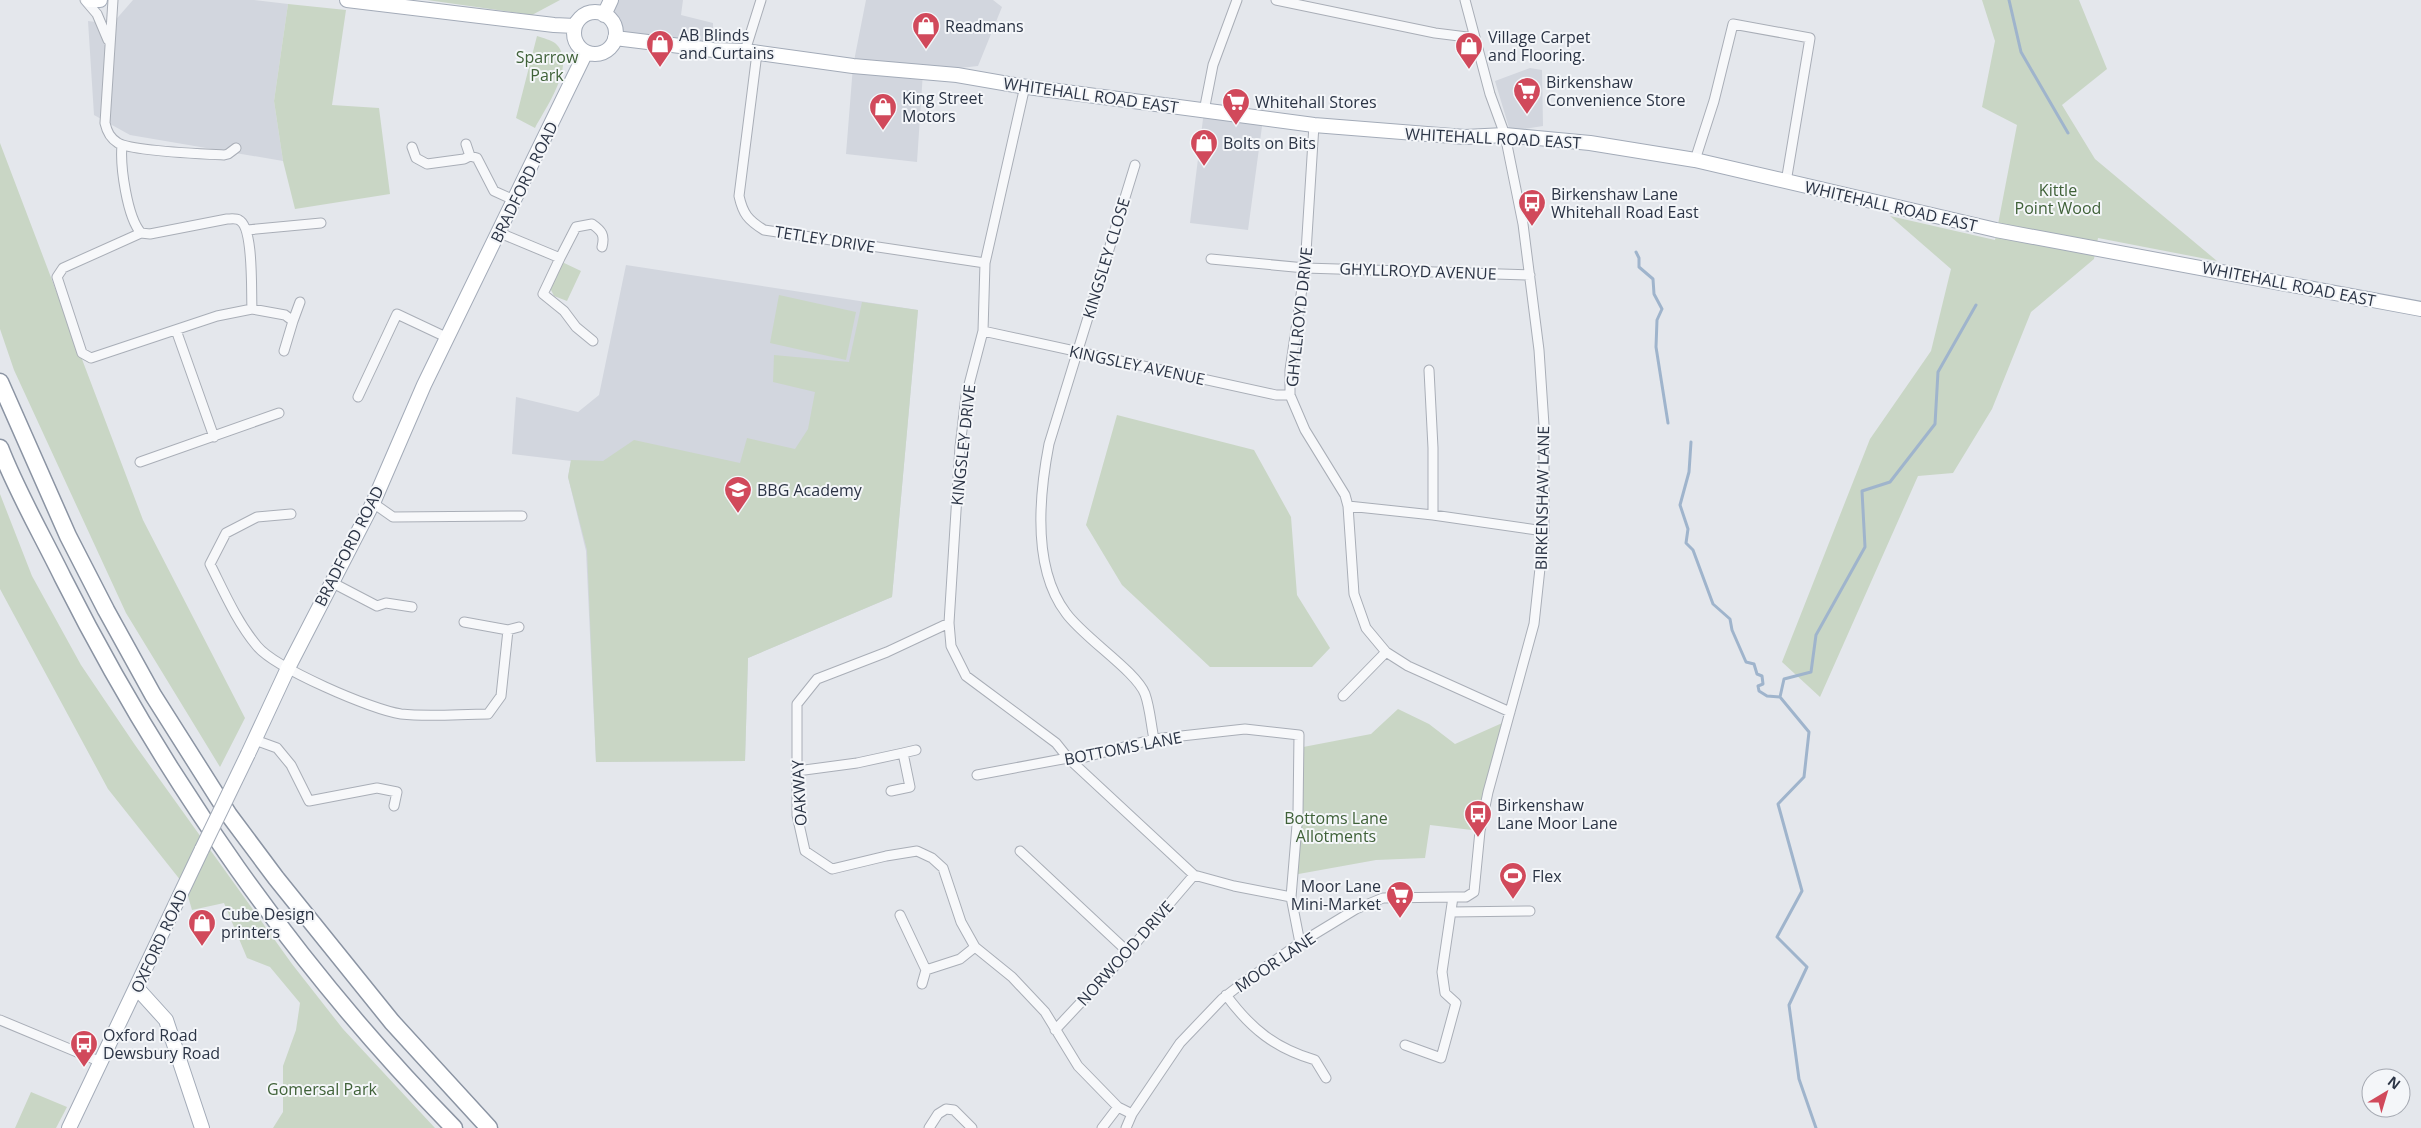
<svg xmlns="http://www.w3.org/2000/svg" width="2421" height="1128" font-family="'Open Sans',sans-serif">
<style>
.built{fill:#d2d6de}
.green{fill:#c9d6c5}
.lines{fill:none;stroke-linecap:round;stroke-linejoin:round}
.stream{stroke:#9fb4cc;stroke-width:3}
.street-casing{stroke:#a9aeb7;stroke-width:11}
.primary-casing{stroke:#a3abb8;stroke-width:16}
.highway-casing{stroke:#8b94a3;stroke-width:19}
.street{stroke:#f7f8fa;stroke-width:9}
.primary{stroke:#fff;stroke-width:14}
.highway{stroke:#fff;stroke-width:16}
.primary-bridge-casing{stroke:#a3abb8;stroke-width:16;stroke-linecap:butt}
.primary-bridge{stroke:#fff;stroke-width:14}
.labels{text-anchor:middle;stroke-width:4;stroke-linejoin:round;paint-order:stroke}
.poi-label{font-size:16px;fill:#2b3445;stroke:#f4f6f9;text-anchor:start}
.park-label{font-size:16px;fill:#3f6138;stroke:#f4f6f9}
.street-label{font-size:16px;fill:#2b3445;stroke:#f4f6f9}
</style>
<rect width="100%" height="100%" fill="#e4e7ec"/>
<path class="built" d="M133,0H254L288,4L274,101L283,161L130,135L94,115L88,21L112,24Z
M611,0H683L681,15L713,23V50L615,34L613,24L604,15Z
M866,0H993L1002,7L978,66L923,72L917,162L846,154L853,66Z
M1530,68L1542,70L1543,126L1510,131L1495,81Z
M1204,111L1263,119L1248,230L1190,223Z
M626,265L918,310L892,597L748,658L745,761L596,762L586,551L568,477L571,461L512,454L516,397L578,412L599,395Z"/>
<path class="green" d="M427,0H560L532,15Z
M1982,0H2079L2107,69L2062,105L2095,159L2217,261L2098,238L2094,259L2031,312L1992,409L1953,473L1918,476L1820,697L1782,662L1870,439L1931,351L1951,269L1890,216L1995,240L2017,125L1982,107L1995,41Z
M288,4L346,10L332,105L379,108L390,194L295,209L283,161L274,101Z
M537,36C543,38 551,40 555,43C578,63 546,107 535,128L516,118Z
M0,143L143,520L245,718L220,767L126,613L14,370L0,329Z
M562,262L581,271L567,301L554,296L550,288Z
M779,295L856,312L846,360L770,343Z
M862,302L918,310L892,597L748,658L745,761L596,762L587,550L568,477L571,460L603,461L634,440L740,463L747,438L795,449L808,429L815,392L773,382L774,355L849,362Z
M1117,415L1254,450L1291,517L1297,595L1330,648L1312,667H1210L1122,585L1086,525Z
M0,494L32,576L81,665L135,745L292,964L343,1029L435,1128H273L283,1112V1066L296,1030L300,1003L270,967L247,958L224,903L192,910L185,886L108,789L0,589Z
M1398,709L1429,724L1455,744L1509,720L1480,831L1430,825L1425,858L1376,860L1293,875L1298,748L1371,734Z
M31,1092L67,1107L56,1128H15Z"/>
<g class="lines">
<path class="stream" d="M2009,0L2021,52L2068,133
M1636,252L1639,258V267L1653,279L1654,294L1662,309L1657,320L1656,347L1668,423
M1691,442L1689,472L1680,505L1688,529L1686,543L1693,550L1713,604L1730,619L1732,630L1746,662L1754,664L1757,674L1762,676L1763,684L1758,686L1759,691L1767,696L1780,697
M1780,697L1809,732L1804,777L1778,804L1802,891L1777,937L1807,967L1789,1005L1799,1079L1816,1128
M1780,697L1784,679L1811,672L1816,635L1865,547L1862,491L1890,482L1935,424L1938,372L1976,305"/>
<defs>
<path id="street" d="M85,0L97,14L108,40
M113,0L105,123C107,132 110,138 118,143C132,151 203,154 224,155L228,154L236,148
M1276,0L1435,33L1475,38
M745,51L761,0
M757,53L739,196C743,214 748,220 764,230L985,263
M1025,86L985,263L983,331L966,396L960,447L949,623L951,646L966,676L1056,743L1068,758L1194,875L1234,886L1291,897
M1204,111L1213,65L1237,0
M1314,125L1305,268L1290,370V395L1305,430L1345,495L1348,506L1433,515L1544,531
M466,144L470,156
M122,145C120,166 127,217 141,233L150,234L227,219C230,219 236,218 239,220C254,227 251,292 252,309
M412,147L416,158L427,164L464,159L470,156L477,158L494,191L514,200
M1695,160L1714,101L1733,24L1810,38L1786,182
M1135,165L1049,444C1039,496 1032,568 1066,613C1084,638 1136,671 1145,694C1150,708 1151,725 1154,739
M247,230L321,223
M141,233L63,268L57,277L82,353L91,358L217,316L252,309L285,315L293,321L284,351
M500,233L560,258L576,227L592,224C602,231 605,235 602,247
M560,258L543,294L564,311L576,327L593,341
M1211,259L1305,268L1530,275
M293,321L300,302
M176,330L214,437
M983,331L1276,395H1290
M1429,370L1433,448V515
M358,397L397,314L448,338
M140,462L279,413
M373,503L393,517L522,516
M1348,506L1354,594L1366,628L1386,652L1408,666L1510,712
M291,514L257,517L226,533L210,564C224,592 237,622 257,646C275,668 372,710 401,714C429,717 460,714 488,714L501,696L508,630L464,622
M331,582L377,606L386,603L412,607
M949,623L887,652L817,679L797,704V815L805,851L832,869L886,856L917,851L932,858L943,868L961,922L975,947L1012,977L1045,1012L1078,1066L1118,1107
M508,630L519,627
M1343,696L1386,652
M255,740L277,748L291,765L309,801L377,788L397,792L394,806
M903,753L916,750
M797,771L857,763L903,753L910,787L891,791
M977,775L1068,758L1086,757L1154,739L1245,729L1299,735L1298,813L1291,897L1300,943
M1020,851L1128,952
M1453,897H1466L1474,892L1480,831L1488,792L1534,624L1544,531V425L1539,350L1523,224L1505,135L1490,94L1465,0
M1451,912L1530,911
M900,915L926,970L960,959L975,947
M922,984L926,970
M1226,995C1251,1029 1275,1048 1315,1060L1326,1078
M0,1020L101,1062
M1055,1030L1128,952L1194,875
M929,1128L938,1114L946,1109L954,1110L972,1128
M1102,1128L1118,1107L1132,1114
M1126,1128L1132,1114L1180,1043L1222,999L1240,985L1300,943L1356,909L1383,898L1453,897L1442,972L1445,993L1456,1003L1441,1058L1405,1045"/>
<path id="primary" d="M89,0H100
M347,0L554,25L575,26
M574 33a21 21 0 1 1 42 0a21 21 0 1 1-42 0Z
M604,15L611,0
M615,38L713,50L745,51L853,66L957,75L1020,86L1314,125L1465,137L1505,135L1590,143L1695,160L1996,230L2421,309
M248,754L288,668L373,503L424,385L586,52
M137,988L166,1020L202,1128
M69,1128L202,849"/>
<path id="highway" d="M0,382L68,536L106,610L153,695L229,815L276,878L392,1022L489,1128
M0,448C17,492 42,535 63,578C164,779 296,967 454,1128"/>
</defs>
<use href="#street" class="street-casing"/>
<use href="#primary" class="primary-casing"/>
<use href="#highway" class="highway-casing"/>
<use href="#street" class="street"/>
<use href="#primary" class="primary"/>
<use href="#highway" class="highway"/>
<defs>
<path id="primary-bridge" d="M202,849L248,754"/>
</defs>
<use href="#primary-bridge" class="primary-bridge-casing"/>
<use href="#primary-bridge" class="primary-bridge"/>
</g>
<defs>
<symbol id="shop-pin" viewBox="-11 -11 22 30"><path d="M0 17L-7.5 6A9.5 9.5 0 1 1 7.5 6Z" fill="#d1495b" stroke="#f4f6f9"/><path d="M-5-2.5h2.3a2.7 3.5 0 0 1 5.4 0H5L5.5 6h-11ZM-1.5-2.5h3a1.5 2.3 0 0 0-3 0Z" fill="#fff"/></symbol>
<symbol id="supermarket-pin" viewBox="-11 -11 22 30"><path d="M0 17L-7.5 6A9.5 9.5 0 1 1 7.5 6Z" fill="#d1495b" stroke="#f4f6f9"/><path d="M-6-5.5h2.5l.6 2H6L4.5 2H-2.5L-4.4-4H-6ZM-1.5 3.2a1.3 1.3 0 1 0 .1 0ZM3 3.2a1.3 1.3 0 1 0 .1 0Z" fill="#fff"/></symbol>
<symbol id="bus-pin" viewBox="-11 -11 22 30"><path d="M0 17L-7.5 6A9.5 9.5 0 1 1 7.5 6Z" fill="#d1495b" stroke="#f4f6f9"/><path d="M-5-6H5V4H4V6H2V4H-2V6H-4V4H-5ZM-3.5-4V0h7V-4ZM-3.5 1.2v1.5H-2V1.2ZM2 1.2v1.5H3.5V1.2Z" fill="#fff"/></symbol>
<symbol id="school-pin" viewBox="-11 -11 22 30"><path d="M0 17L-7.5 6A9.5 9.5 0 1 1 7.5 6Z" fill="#d1495b" stroke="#f4f6f9"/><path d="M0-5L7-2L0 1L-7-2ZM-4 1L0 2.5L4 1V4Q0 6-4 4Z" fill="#fff"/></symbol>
<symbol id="stadium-pin" viewBox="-11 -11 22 30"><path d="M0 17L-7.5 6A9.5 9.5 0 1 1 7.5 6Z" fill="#d1495b" stroke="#f4f6f9"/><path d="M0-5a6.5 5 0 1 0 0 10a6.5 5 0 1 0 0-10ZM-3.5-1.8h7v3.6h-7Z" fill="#fff"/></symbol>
</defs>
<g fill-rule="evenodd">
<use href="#shop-pin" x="910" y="10" width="32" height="43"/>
<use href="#shop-pin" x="644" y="28" width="32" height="43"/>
<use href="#shop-pin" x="1453" y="30" width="32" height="43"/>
<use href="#supermarket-pin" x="1511" y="75" width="32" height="43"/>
<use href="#supermarket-pin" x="1220" y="86" width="32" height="43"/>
<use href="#shop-pin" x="867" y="91" width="32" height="43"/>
<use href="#shop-pin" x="1188" y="127" width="32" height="43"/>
<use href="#bus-pin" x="1516" y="187" width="32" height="43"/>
<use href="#school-pin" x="722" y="474" width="32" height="43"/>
<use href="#bus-pin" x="1462" y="798" width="32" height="43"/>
<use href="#stadium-pin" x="1497" y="860" width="32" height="43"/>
<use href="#supermarket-pin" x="1384" y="879" width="32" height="43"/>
<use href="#shop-pin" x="186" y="907" width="32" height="43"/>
<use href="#bus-pin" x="68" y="1028" width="32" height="43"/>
</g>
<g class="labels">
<g class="poi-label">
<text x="945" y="32">Readmans</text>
<text x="679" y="41">AB Blinds<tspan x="679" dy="18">and Curtains</tspan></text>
<text x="1488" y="43">Village Carpet<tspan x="1488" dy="18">and Flooring.</tspan></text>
<text x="1546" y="88">Birkenshaw<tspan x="1546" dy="18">Convenience Store</tspan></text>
<text x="902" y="104">King Street<tspan x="902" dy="18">Motors</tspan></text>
<text x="1255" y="108">Whitehall Stores</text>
<text x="1223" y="149">Bolts on Bits</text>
<text x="1551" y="200">Birkenshaw Lane<tspan x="1551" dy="18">Whitehall Road East</tspan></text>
<text x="757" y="496">BBG Academy</text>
<text x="1497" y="811">Birkenshaw<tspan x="1497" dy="18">Lane Moor Lane</tspan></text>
<text x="1532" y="882">Flex</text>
<text x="1381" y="892" text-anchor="end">Moor Lane<tspan x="1381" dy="18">Mini-Market</tspan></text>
<text x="221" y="920">Cube Design<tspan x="221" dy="18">printers</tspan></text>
<text x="103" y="1041">Oxford Road<tspan x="103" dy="18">Dewsbury Road</tspan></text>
</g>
<g class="park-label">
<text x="547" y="63">Sparrow<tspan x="547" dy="18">Park</tspan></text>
<text x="2058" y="196">Kittle<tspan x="2058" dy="18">Point Wood</tspan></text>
<text x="1336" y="824">Bottoms Lane<tspan x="1336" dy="18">Allotments</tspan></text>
<text x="322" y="1095">Gomersal Park</text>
</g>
<g class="street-label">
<text transform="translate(1091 95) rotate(8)" y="6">WHITEHALL ROAD EAST</text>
<text transform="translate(1493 138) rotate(3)" y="6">WHITEHALL ROAD EAST</text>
<text transform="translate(524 182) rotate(-64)" y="6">BRADFORD ROAD</text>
<text transform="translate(1891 206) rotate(13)" y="6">WHITEHALL ROAD EAST</text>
<text transform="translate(825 239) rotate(9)" y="6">TETLEY DRIVE</text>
<text transform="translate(1106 258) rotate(-73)" y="6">KINGSLEY CLOSE</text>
<text transform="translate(1418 271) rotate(2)" y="6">GHYLLROYD AVENUE</text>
<text transform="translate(2289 284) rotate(11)" y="6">WHITEHALL ROAD EAST</text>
<text transform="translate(1299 317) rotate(-84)" y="6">GHYLLROYD DRIVE</text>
<text transform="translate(1137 365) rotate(12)" y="6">KINGSLEY AVENUE</text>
<text transform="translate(963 445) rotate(-84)" y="6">KINGSLEY DRIVE</text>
<text transform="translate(1542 498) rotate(-89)" y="6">BIRKENSHAW LANE</text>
<text transform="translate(349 546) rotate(-63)" y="6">BRADFORD ROAD</text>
<text transform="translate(1123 748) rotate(-11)" y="6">BOTTOMS LANE</text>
<text transform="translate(799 793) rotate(-93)" y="6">OAKWAY</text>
<text transform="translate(159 941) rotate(-65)" y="6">OXFORD ROAD</text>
<text transform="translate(1125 953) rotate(-48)" y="6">NORWOOD DRIVE</text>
<text transform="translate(1275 962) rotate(-34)" y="6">MOOR LANE</text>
</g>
</g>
<g transform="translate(2386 1093) rotate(38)"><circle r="24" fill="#f4f6f9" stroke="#a4a8b1"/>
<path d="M0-4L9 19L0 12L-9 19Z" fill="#d1495b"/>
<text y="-8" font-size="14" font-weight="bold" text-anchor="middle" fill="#2b3445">N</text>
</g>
</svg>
